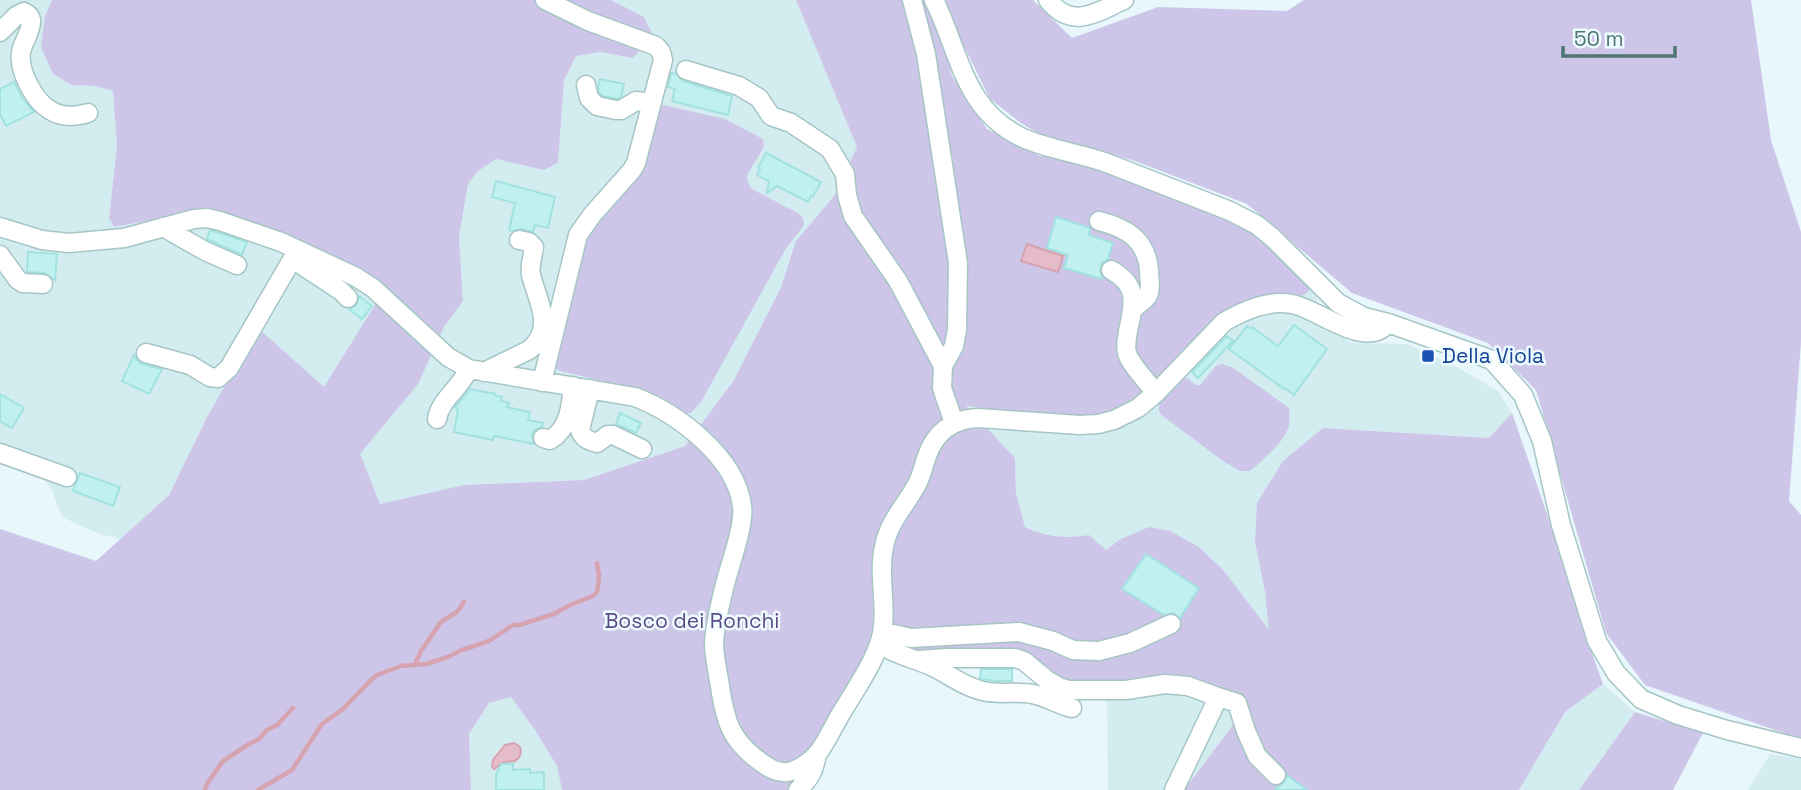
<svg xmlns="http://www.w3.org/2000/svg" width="1801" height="790" font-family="'Space Grotesk',sans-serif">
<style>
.residential{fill:#d3ecf0}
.green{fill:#cdc6e9}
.water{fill:#e5bcc7;stroke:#d6a3b0;stroke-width:2}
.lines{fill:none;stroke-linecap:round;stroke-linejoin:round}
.stream{stroke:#d6a3b0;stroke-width:4.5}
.building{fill:#c0f0f0;stroke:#a1e2e1;stroke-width:2}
.minor-casing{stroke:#a6c5c5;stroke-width:21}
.minor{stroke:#fff;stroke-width:18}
.transit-dot{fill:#1a4fb4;stroke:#eefbfe;stroke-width:2.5}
.labels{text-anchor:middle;stroke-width:5;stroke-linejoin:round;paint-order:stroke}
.transit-label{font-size:21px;fill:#164399;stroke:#eefbfe;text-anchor:start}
.park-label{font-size:21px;fill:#5c4a86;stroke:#eefbfe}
</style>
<rect width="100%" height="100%" fill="#e7f7fc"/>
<path class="residential" d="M0,0H52L45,16L72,85L95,86L113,91L117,146L109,218L114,227L163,218L201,207L237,218L463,301L459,236L468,184L478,171L496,159L544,170L558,163L564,81L576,56L601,52L633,57L617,2L611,0H796L857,147L834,196L796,241L781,287L734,380L685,446L584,480L464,485L380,504L372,487L206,419L169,495L120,539L100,534L64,518L58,508L52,490L37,470L0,460Z
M1311,287L1331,327L1351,343L1407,344L1450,363L1498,391L1512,413L1489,438L1323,428L1265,592L1270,631L1248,705L1184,790H1108L1107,697L1028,668L1089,535L1070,538L1042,534L1025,527L1016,493L1015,458L964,406Z
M1603,684L1635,712L1579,790H1519L1565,712Z
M512,697L535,730L557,766L562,790H471L469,734L489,703Z
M1770,754L1801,759V790H1748Z"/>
<path class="green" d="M52,0H611L644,17L653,35L633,58L601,52L576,56L564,81L558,163L544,170L496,159L478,171L468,184L459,236L463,301L444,327L418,384L360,454L380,504L464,485L584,480L685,446L734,380L781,287L796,241L834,196L857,147L796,0H925L942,35L952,76L987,129L1040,156L1054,155L1112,172L1246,227L1265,241L1311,287L1307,293L1299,297L1274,296L1166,372L1138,397L1116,409L1096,416H1057L966,406L1015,458L1016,493L1025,527C1047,537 1065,539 1089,535L1106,550L1121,539L1149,527L1170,531L1199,547L1224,571L1269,630L1265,592L1255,542L1257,503L1283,461L1323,428L1489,438L1512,413L1554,534L1582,625L1603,684L1565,712L1519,790H1184L1248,705L1225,694L1067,685L1035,664L921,656L891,644L806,771L789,790H562L557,766L535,730L511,697L489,703L469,734L471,790H0V529L96,561L169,495L206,419L258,328L324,387L385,289L237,218L201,208L163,218L114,227L109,218L117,146L113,91L95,86L72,85L53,74L41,47L45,16Z
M941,0H1033L1072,38L1158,7L1287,11L1304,0H1751L1771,140L1801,232V342L1789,501L1801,515V739L1645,685L1606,633L1536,390L1488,343L1352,293L1247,204L1135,161L1041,135L1021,123L990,99Z
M663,105L725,119L763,139L764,147L747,175L748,183L752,189L798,213L803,218L804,225L785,250L701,402L691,413L682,414L646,393L628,387L560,371L555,368L553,362L586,232L638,172L647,156L659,108Z
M1222,364L1233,368L1289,408C1289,414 1290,421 1289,426C1283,444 1264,459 1250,471H1240L1223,461L1160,414C1154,397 1170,388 1182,377L1189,379L1195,385H1200L1216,366Z
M1635,712L1703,733L1673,790H1579Z"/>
<path class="water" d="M1027,244L1063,256L1058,272L1021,261Z
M514,743L520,747C522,754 520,757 515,761L504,762L494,769L492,767L493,760L505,745Z"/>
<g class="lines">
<path class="stream" d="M415,664L421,651L441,622L457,612L464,602
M205,790L207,784L223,761L249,744L259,739L267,730L277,725L293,708
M258,790L292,770L322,724L343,709L370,681L377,675L401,666L426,664L448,657L462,650L489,641L513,625H519L554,614L570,605L593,596L597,592L598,587L599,576L597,563"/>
</g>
<path class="building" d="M671,73L676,74L683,81L732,96L728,115L672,101L675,89L668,87Z
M600,79L624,84L621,97L617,99L603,96L599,92L598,87Z
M14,82L23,99L34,112L6,126L0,114V89Z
M766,153L821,182L813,197L811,196L808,202L777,186L767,193L769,181L757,175L760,169L758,168Z
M496,181L555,197L548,228L535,225L533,232L521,229L512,231L509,230L515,203L492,197Z
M1056,217L1090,228L1089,235L1113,243L1108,259L1102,263L1100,269L1102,279L1064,268L1068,255L1047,248Z
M210,230L247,242L242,255L207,239Z
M28,252L57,254L55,280L44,273L27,272Z
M359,296L372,306L362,319L349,309L356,305Z
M1294,325L1327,349L1294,395L1285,388L1284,389L1229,349L1247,326L1251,329L1252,327L1278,346Z
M1227,336L1233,341L1198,378L1192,372Z
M134,355L137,360L142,364L162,369L149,394L122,381Z
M470,389L495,394L496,396L502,397L501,401L509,403L507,407L530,412L528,420L543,423L542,427L536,429L532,434L534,444L494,436L493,440L454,432L458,410L455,407Z
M0,394L24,408L12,428L0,421Z
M620,413L641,423L636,433L616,424Z
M80,473L120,487L113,506L73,491Z
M1146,554L1199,588L1180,618L1173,613L1164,615L1122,589Z
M981,669H1012V681H996L980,679Z
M501,764H513V770L530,769V773L544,772V790H496V775Z
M1287,775L1307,790H1275L1284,782Z"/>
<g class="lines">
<defs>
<path id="minor" d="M912,0L926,54L958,263L957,330L954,346L943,366
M934,0C960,52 963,110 1023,138C1050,150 1080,153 1107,163L1230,211L1257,225L1273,238L1338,303L1364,317L1388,323L1492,360L1523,395L1542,441L1561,525L1597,641L1616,673L1641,699L1678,715L1727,730L1801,748
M1048,0C1072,30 1095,13 1124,0
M0,32L16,16L24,12C28,15 30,14 31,20C32,30 23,42 21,52C18,70 34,101 50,110C62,118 75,117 88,113
M686,70L739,86L759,98L771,116L791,123L830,149L845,174L847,195L853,216L898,281L943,366L942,388L954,423
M586,85L589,98L597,106L616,110H621L636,101L652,103
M1099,221C1127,228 1147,240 1149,271C1149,278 1151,287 1149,293C1147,300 1138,304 1133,309
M0,227L42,240L69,243L124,238L194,219L207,218L220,221L281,242L356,277L373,288L448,357L469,369L635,397C677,413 736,457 742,506C745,525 729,567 724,588C720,606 714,627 714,646C715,662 719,678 721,693C726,722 731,738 754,757C765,765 777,776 792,771C801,768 811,761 818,753C827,741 834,725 842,712C856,688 881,654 883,626C886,600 878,572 884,547C888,523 905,506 916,486C922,476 923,466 927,456C935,432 953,419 978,418L1080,425L1098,424L1114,420L1138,408L1156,393L1224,322C1245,310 1267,300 1292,304C1319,309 1366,351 1388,323
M163,227L205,251L237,265
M297,251L300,261L303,266L341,291L348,298
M0,255L18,280L23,283L43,284
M1111,270C1139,285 1134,304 1128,331C1127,338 1125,346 1127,353C1130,364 1148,383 1156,393
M146,353L190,365L210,377L218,378L229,368L297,251
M484,372L529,350C556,328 537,300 531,275C529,266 533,256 534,247L529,242L519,240
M542,382L578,235L592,215L632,170L636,163L663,60L661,52L656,46L588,21L545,0
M590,389L580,430C583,439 588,440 597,443L608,435H613L642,449
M437,419C440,400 460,388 469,369
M543,438L550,440C569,429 571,406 573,386
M0,453L67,477
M919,660L947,658H1015L1024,661L1047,680L1059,687L1069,690H1126L1165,684L1188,686L1215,696L1216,702L1174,790
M1215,696L1237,703L1246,731L1257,756L1276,775
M1072,708C1058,705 1046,696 1032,694C1015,691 999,695 983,691C964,687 947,673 929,665C911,658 895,654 879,644L894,634L911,638L1019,632L1053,641L1073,650L1099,651L1130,643L1171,624
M798,790C811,777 814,771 817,754"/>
</defs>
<use href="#minor" class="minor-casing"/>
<use href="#minor" class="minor"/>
</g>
<rect class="transit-dot" x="1421" y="349" width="14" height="14" rx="3.5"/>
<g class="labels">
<g class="transit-label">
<text x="1442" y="363">Della Viola</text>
</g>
<g class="park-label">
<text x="692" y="628">Bosco dei Ronchi</text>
</g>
</g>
<path d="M1563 46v10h112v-10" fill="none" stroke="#4c7573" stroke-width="3.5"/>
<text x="1574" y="46" font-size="21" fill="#4c7573" stroke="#eefbfe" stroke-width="5" paint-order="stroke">50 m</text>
</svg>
